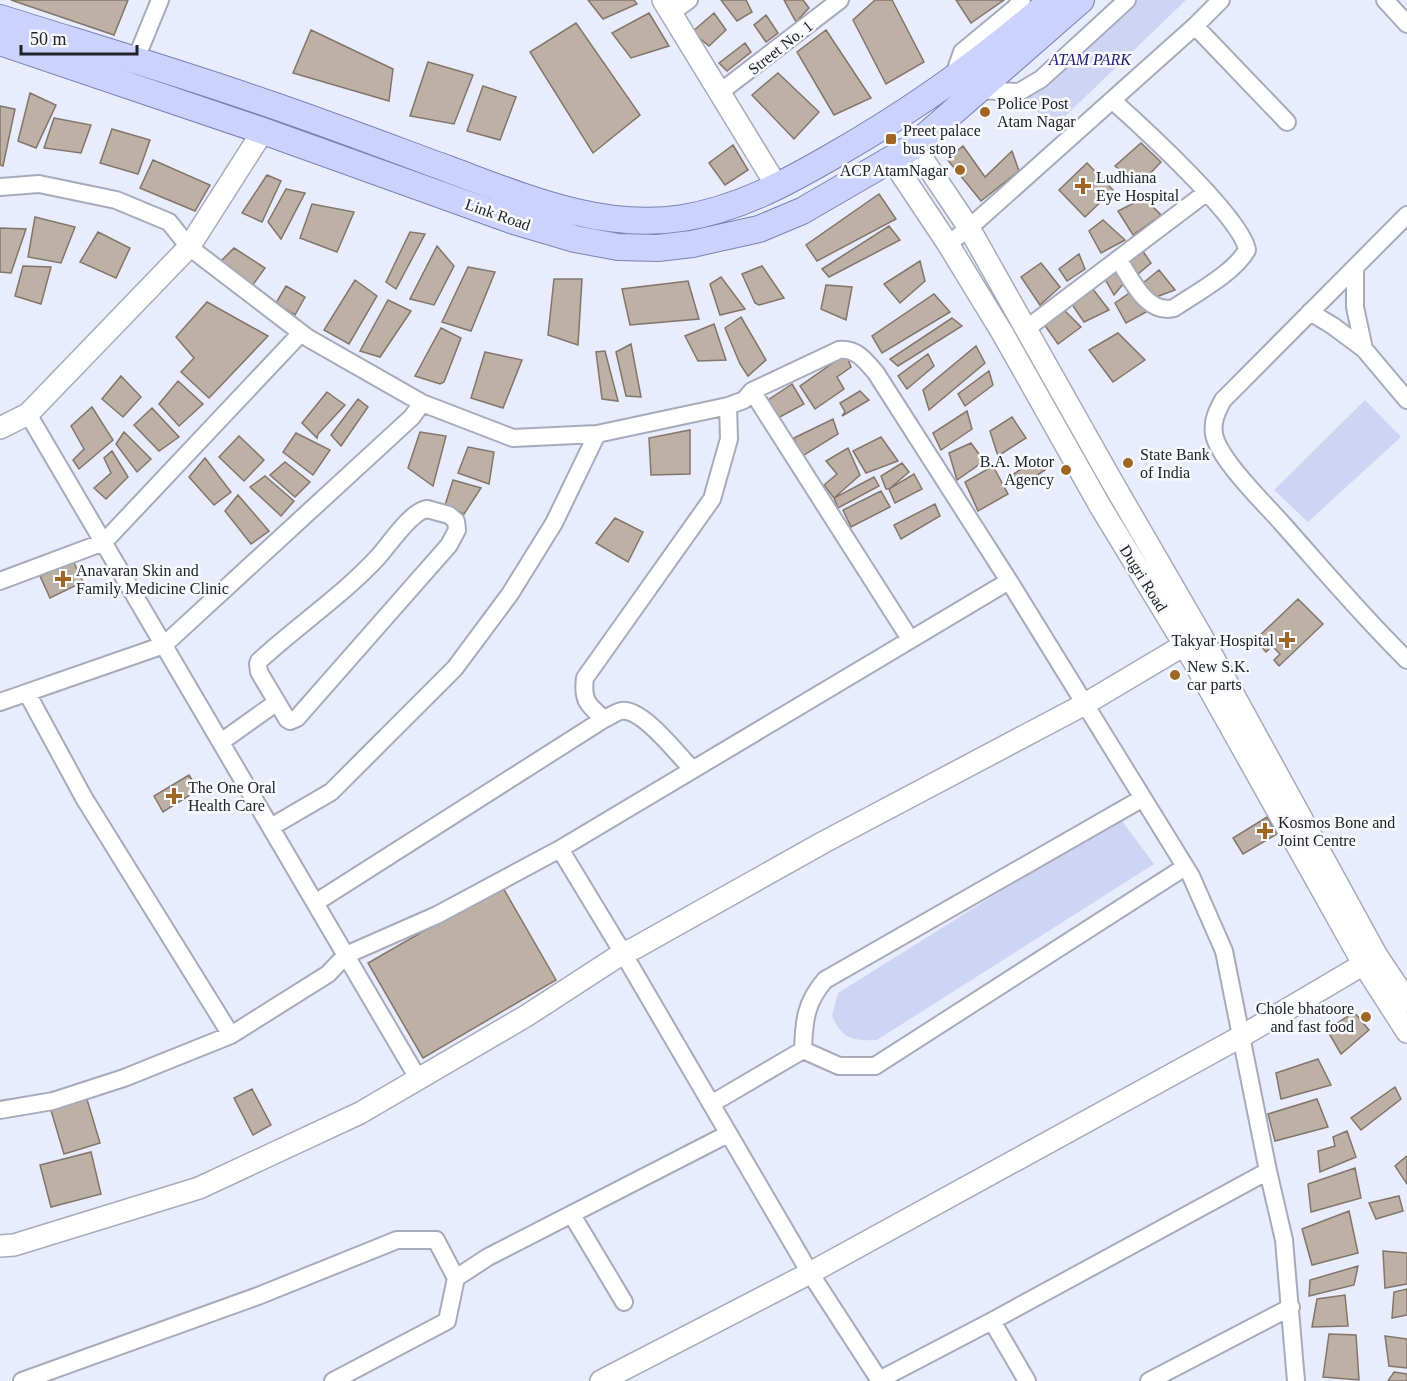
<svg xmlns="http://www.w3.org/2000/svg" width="1407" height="1381" font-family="Georgia,serif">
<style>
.green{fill:#ced5f4}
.building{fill:#bdb0a4;stroke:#82756a;stroke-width:1.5}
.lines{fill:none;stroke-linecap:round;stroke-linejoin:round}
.minor-casing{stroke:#a6aaba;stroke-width:20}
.tertiary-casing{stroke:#a6aaba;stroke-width:24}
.primary-casing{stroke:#7982b1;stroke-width:28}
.minor{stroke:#fff;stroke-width:16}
.tertiary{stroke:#fff;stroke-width:21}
.primary{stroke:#cbd3fd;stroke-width:26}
.poi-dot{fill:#a06626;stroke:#f9fafd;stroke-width:2}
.labels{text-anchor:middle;stroke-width:5;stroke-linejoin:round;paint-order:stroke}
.street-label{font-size:16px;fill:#212228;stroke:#f9fafd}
.park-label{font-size:16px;font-style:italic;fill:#201d74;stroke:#f9fafd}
.poi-label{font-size:16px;fill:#212228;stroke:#f9fafd;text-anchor:start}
</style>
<rect width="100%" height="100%" fill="#e8ecfd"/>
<path class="green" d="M1116,0H1186L1053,128L1020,93Z
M1365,400L1401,437L1308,522L1274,490Z
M1119,817L1154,864L877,1040C853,1041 842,1039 832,1016L838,993Z"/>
<path class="building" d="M11,0H128L114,35Z
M588,0H634L637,4L603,19Z
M721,0H746L752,12L737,21Z
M784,0H803L809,8L796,22Z
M875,0H892L924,62L886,84L853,20Z
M956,0H1004L971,23Z
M649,13L669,46L631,58L612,33Z
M714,13L726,30L709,46L692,32Z
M766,15L778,33L766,42L754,25Z
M576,23L640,115L593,153L530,52Z
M311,30L393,69L389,101L293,73Z
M826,30L871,98L834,115L797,52Z
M745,43L751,52L727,71L719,63Z
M428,62L473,75L454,124L410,116Z
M778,73L819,112L794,139L752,95Z
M483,86L516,97L500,140L467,131Z
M30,93L56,105L36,148L18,141Z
M0,106L15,109L3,166L0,165Z
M54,118L91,125L81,153L44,148Z
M112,129L150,140L138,174L100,163Z
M1141,143L1161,162L1139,185L1115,166Z
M733,145L748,170L725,185L709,163Z
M963,146L985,177L1012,151L1019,171L981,201L947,159Z
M153,160L210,185L195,211L140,188Z
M1087,163L1113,190L1085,217L1059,190Z
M267,175L281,181L262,222L242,213Z
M286,189L305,193L281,239L268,222Z
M879,194L896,219L817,261L806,245Z
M1144,198L1161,215L1133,235L1118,211Z
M312,204L354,212L337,252L300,238Z
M35,217L75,227L61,263L28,257Z
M1103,220L1125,240L1101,253L1089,231Z
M889,226L900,240L829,277L822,269Z
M0,228L26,229L11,273L0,272Z
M98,232L130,248L116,278L80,262Z
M410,232L425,234L396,289L386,282Z
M437,246L454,266L434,305L410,299Z
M234,248L265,268L252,286L221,261Z
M1142,250L1151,263L1138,274L1128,261Z
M1079,254L1085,269L1067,281L1059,269Z
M920,261L925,281L900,303L884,284Z
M1041,263L1060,287L1040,305L1021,277Z
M23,266L51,267L41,304L15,296Z
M762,266L784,298L759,305L755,303L742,274Z
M468,267L495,272L471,331L442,322Z
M1115,269L1125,282L1114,295L1105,279Z
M1159,270L1175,290L1156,297L1143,283Z
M721,277L745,309L720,315L710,284Z
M554,279H582L578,345L548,335Z
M355,280L377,296L349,344L324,330Z
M688,281L699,319L630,325L622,289Z
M826,285L852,287L846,320L821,309Z
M286,286L305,297L295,315L276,303Z
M1092,288L1109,310L1084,322L1071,303Z
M1131,292L1148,311L1126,323L1115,303Z
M934,294L950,312L882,353L872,336Z
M388,300L411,311L380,357L360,351Z
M207,302L268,336L209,398L181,372L194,358L176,337Z
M1063,309L1081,327L1058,344L1043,323Z
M741,317L766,360L748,376L740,364L725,328Z
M952,318L962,326L898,366L890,359Z
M714,324L726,360L698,361L685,336Z
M441,328L461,338L444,382L440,384L415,376Z
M1118,333L1145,360L1113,382L1089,350Z
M631,344L641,397L626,396L616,352Z
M976,346L985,363L929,410L923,390Z
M605,351L618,401L602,399L596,352Z
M485,352L522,360L503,408L471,398Z
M846,354L851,367L837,377L844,389L815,409L800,386Z
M928,354L934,366L907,389L898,376Z
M989,371L993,385L965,406L958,394Z
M121,376L141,397L123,417L102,399Z
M178,381L203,404L179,426L159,404Z
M792,384L804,404L778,418L768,400Z
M860,391L869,400L842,416L845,412L840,403Z
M327,392L345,405L318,434L317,438L302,423Z
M358,399L368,407L341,446L331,435Z
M92,407L113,440L79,469L73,460L84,449L71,426Z
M152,408L179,437L159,451L134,425Z
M967,411L972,429L941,450L933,433Z
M1012,417L1026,438L998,456L990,431Z
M833,419L838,434L801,457L794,438Z
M690,430V474L651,475L649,438Z
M124,432L151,459L137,472L116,444Z
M420,432L446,436L433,486L408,468Z
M296,433L330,450L313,475L283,452Z
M239,436L264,460L244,481L219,457Z
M881,437L898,461L866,473L853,451Z
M971,443L984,461L957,480L949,453Z
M468,447L494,452L489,484L458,473Z
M848,448L860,475L834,498L824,485L837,474L826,461Z
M112,451L128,477L106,499L94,488L111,473L104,458Z
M205,458L231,492L214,505L189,477Z
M1038,458L1045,470L1016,489L1006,479Z
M285,462L310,482L295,497L270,475Z
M902,463L909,472L889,489H886L881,476Z
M993,466L1008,494L978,511L965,482Z
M914,474L922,489L895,503L889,489Z
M265,476L294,501L281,516L250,487Z
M874,477L879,486L838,508L834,498Z
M453,480L481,488L464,514L445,505Z
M881,491L890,507L851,527L843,510Z
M238,495L269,531L251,544L225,511Z
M935,504L940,516L901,539L894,525Z
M615,518L643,532L628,562L596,543Z
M73,561L83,582L50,598L40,576Z
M1298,599L1323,624L1279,666L1274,660L1280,654L1272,646L1266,652L1255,640Z
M189,775L198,790L163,812L154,796Z
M1267,817L1277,834L1243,854L1233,838Z
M502,886L556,980L423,1058L368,963Z
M1354,1012L1369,1030L1341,1054L1327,1030Z
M1318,1059L1331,1085L1281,1099L1276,1073Z
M1395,1087L1401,1099L1361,1130L1351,1118Z
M252,1089L271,1125L253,1135L234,1098Z
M86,1096L100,1143L64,1154L50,1107Z
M1317,1099L1328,1127L1275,1141L1268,1114Z
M1347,1131L1356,1157L1320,1172L1318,1151L1335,1146L1333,1137Z
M91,1152L101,1194L51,1207L40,1165Z
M1407,1156V1184L1395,1166Z
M1355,1168L1361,1198L1311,1212L1308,1184Z
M1399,1196L1403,1211L1376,1219L1369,1203Z
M1349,1211L1358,1253L1312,1265L1302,1229Z
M1383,1251L1407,1253V1284L1385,1288Z
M1358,1266L1354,1285L1309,1296L1310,1280Z
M1407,1289V1315L1392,1318L1394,1292Z
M1345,1295L1348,1326L1312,1327L1317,1299Z
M1329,1334L1356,1335L1359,1380L1323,1377Z
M1385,1336L1407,1339V1368L1389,1366Z
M1394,1372L1407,1374V1381H1388Z"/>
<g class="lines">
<defs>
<path id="minor" d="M1385,0L1407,24
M671,13L689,0
M1195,26L1287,122
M135,61L160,0
M953,78L962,52L1014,9L1022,0
M976,90L1019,92L1041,79L1127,0
M719,93L840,0
M1112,100C1140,125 1242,218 1247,250C1234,273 1196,293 1174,308C1146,315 1131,278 1118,259
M0,187L39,184L116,200L169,222L189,247L308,338L422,403L513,438L597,434L728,406L744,400L752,391L839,350C856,348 865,360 876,373L1009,581L1191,876L1224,951L1268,1171L1284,1240L1296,1381
M1407,215L1223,400C1217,411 1212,421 1214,434C1218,458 1263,502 1280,521C1322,568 1362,616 1407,660
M948,244L969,228L1195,26L1221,0
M1355,268V307L1364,349
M1310,312L1333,326L1364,349L1407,400
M1026,329L1207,192
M752,391L910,639
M28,414L419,1080
M427,509L449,515L456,521L457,530L449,545L297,718L290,721L287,719L259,672L258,664L259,661C298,625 342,596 378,557C389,545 411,511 427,509Z
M0,581L104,542L301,333
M27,693L84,798L231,1035
M0,702L164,645L412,417L422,403
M221,742L277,702
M692,769C678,755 642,707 621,711C616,712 609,717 604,719C588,705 582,701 585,678L712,499L729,439L728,406
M271,827L331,792L455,668L510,594L554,523L597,434
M560,849L623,953L810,1273L880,1381
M315,903L604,719
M803,1050C804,1022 805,1003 825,980L1143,798
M711,1104L803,1050L839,1066H875L1185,867
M0,1110L53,1101L124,1078L231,1035L328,974L346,955L437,915L560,849L1009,581
M572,1215L624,1302
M456,1278L488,1257L728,1134
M992,1321L1027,1381
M879,1380L992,1321L1268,1171
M22,1381L258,1296L397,1240H436L456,1278L447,1321L333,1381
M1149,1381L1291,1307"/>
<path id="tertiary" d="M663,0L778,188
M914,146L969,228L1114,485L1201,635L1377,956L1407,1001
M892,160L948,244L1003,334L1100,506L1184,644L1364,965L1407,1032
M0,428L28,414L189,247L263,131
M0,1246L14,1245L199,1188L360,1113L526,1016L623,953L635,948L824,842L1085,704L1201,635
M601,1381L810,1273L1242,1036L1374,958"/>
<path id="primary" d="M0,18C92,47 184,74 275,106C333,126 391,148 448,169C524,197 601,231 683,218C738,209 784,184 831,157C910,112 984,60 1052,0
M0,42L263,131L514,221L575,239L618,247L658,248L692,244L759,229L802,211L914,146L1081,0"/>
</defs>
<use href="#minor" class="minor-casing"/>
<use href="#tertiary" class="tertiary-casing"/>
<use href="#primary" class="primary-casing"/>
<use href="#minor" class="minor"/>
<use href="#tertiary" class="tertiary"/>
<use href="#primary" class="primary"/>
</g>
<g class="poi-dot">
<circle cx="985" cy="112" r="6"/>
<rect x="885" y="133" width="12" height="12" rx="3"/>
<circle cx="960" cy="170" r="6"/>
<path d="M1080 177h6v6h6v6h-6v6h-6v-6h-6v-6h6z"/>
<circle cx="1128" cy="463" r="6"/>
<circle cx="1066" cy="470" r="6"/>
<path d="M60 570h6v6h6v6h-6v6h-6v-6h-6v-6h6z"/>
<path d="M1284 631h6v6h6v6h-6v6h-6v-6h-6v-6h6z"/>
<circle cx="1175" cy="675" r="6"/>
<path d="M171 787h6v6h6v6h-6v6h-6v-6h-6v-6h6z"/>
<path d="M1262 822h6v6h6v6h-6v6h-6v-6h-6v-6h6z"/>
<circle cx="1366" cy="1017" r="6"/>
</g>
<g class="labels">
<g class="street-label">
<text transform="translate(780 47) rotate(-38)" y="6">Street No. 1</text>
<text transform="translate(498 214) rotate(19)" y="6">Link Road</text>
<text transform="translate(1144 578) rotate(58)" y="6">Dugri Road</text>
</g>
<g class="park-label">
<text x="1090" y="65">ATAM PARK</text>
</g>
<g class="poi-label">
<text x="997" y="109">Police Post<tspan x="997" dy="18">Atam Nagar</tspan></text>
<text x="903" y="136">Preet palace<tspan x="903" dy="18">bus stop</tspan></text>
<text x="948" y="176" text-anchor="end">ACP AtamNagar</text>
<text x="1096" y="183">Ludhiana<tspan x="1096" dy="18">Eye Hospital</tspan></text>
<text x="1140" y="460">State Bank<tspan x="1140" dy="18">of India</tspan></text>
<text x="1054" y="467" text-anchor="end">B.A. Motor<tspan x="1054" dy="18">Agency</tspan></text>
<text x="76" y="576">Anavaran Skin and<tspan x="76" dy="18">Family Medicine Clinic</tspan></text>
<text x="1274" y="646" text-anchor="end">Takyar Hospital</text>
<text x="1187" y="672">New S.K.<tspan x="1187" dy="18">car parts</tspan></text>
<text x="188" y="793">The One Oral<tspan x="188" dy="18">Health Care</tspan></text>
<text x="1278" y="828">Kosmos Bone and<tspan x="1278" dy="18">Joint Centre</tspan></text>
<text x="1354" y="1014" text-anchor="end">Chole bhatoore<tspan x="1354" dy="18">and fast food</tspan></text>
</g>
</g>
<path d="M21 45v9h116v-9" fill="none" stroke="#212228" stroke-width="3"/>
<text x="30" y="45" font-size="18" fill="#212228" stroke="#f9fafd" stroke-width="4.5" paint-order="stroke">50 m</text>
</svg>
